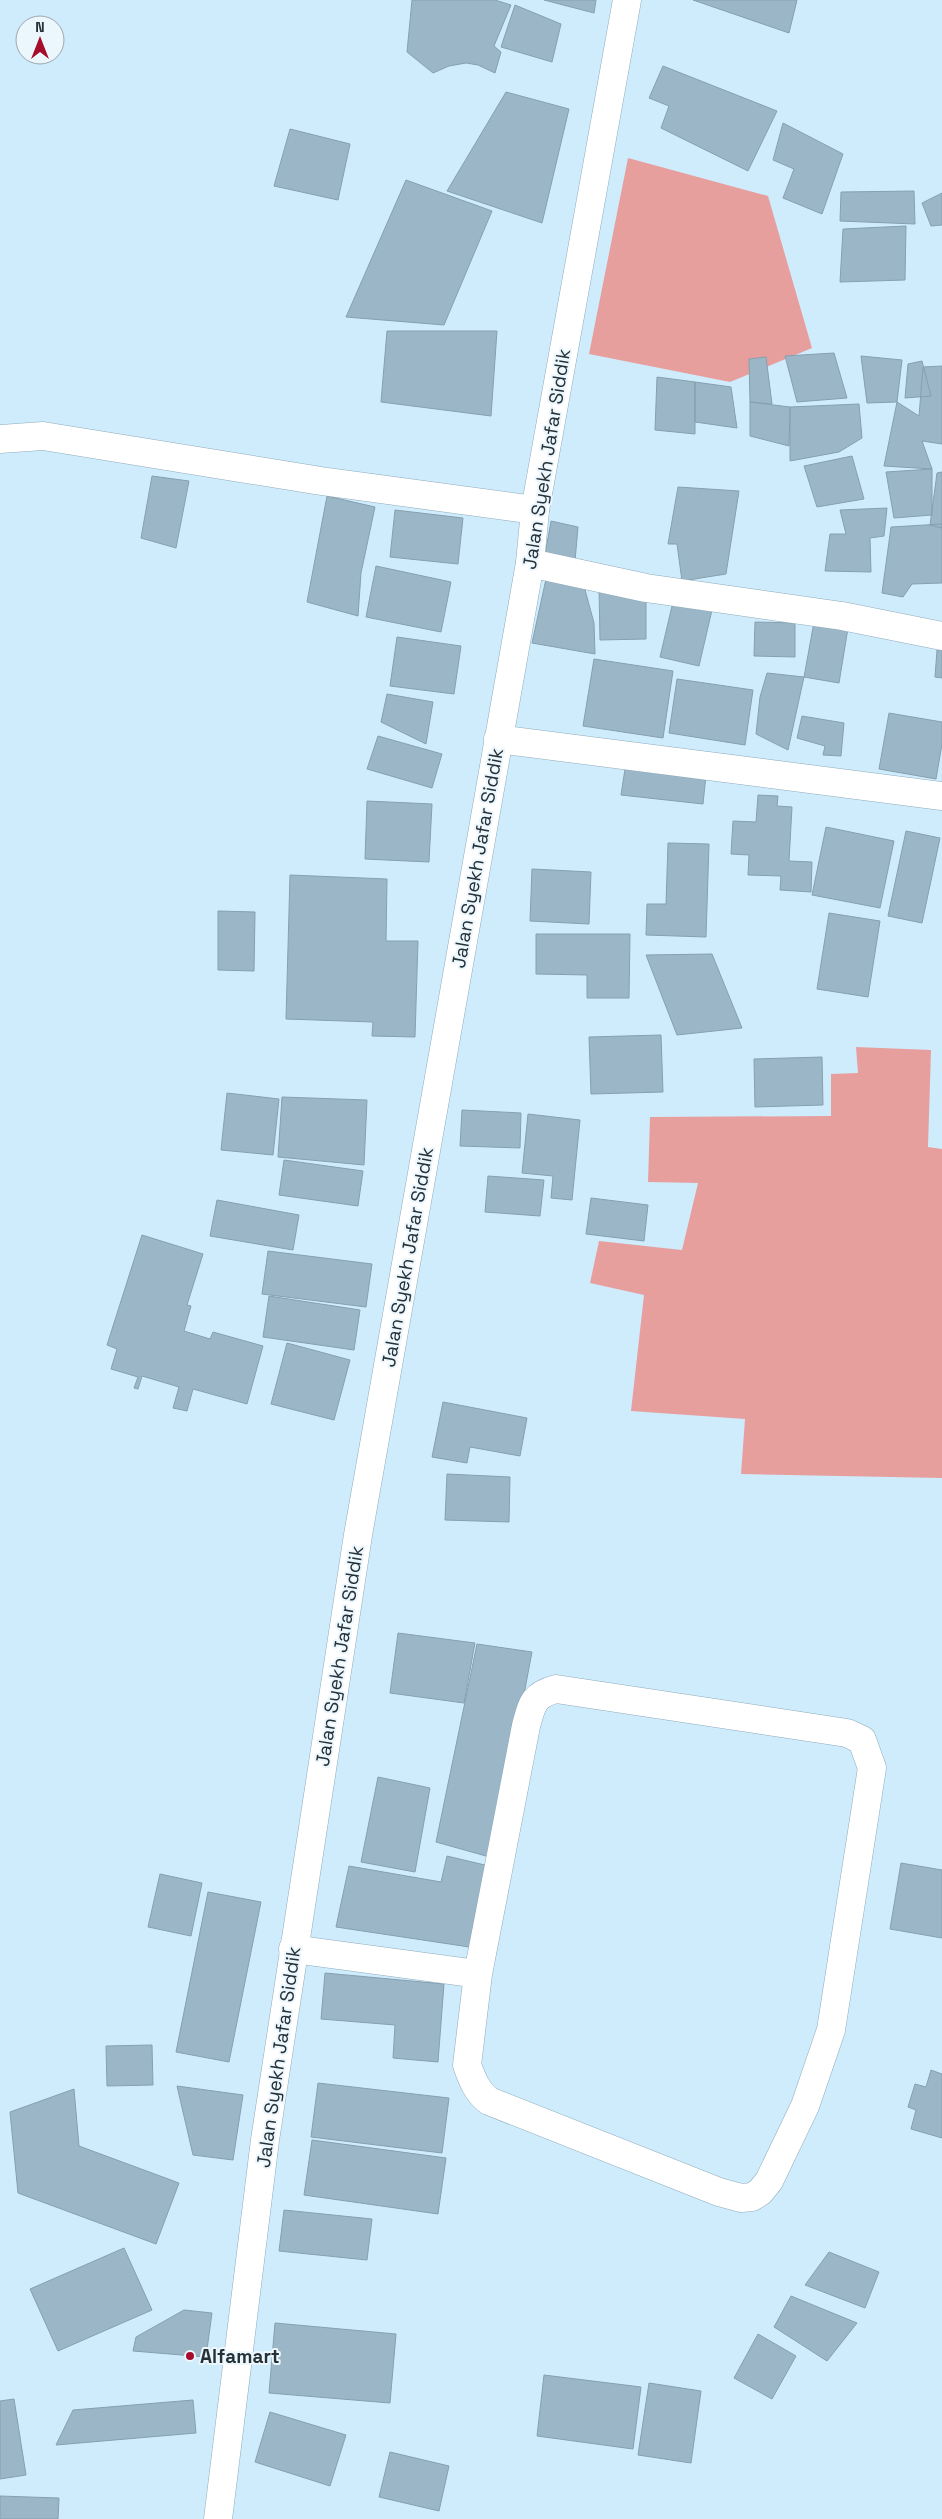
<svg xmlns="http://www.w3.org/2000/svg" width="942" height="2519" font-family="'Space Grotesk',sans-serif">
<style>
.green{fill:#e79f9e}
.building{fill:#9bb7c7;stroke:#85a0b0}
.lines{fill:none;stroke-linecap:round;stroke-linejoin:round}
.minor-casing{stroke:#8fabba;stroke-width:29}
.secondary-casing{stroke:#8fabba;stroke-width:29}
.minor{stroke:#fff;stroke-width:28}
.secondary{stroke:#fff;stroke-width:28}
.poi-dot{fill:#a60c2c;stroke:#ebf6fd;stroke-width:2}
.labels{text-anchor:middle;stroke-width:4;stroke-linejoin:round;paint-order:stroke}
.street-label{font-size:19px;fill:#253037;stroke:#ebf6fd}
.poi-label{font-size:19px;font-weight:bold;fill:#253037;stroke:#ebf6fd;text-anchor:start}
</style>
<rect width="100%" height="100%" fill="#cfecfd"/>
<path class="green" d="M628,158L768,196L812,348L730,382L589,354Z
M856,1047L931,1050L928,1147L942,1149V1478L741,1474L745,1419L631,1411L644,1295L590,1283L599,1241L682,1250L698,1183L648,1182L650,1117L831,1116V1074L858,1073Z"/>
<path class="building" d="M412,0H495L511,5L494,46L501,52L495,73L478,65L466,63L449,66L433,73L407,52Z
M544,0H596L594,13Z
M693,0H797L789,33Z
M515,5L561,24L552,62L501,47Z
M663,66L777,111L748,171L661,128L669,106L649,98Z
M506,92L569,109L542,223L447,191Z
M783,123L843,154L822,214L783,198L794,169L773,160Z
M290,129L350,144L338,200L274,186Z
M406,180L492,211L444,325L346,317Z
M914,191L915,224L840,221L841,192Z
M942,193V225L931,226L922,203Z
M906,226L905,280L840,282L843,229Z
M387,331H497L491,416L381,402Z
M834,353L847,398L797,402L785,356Z
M861,356L902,360L897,402L867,403Z
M766,357L772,404L750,402L749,359Z
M922,361L931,396L905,398L908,364Z
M942,366V444L922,441L932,469L884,466L897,402L919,416L923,367Z
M657,377L695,382V434L655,430Z
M695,382L731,387L737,428L695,422Z
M750,402L790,407L789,446L750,436Z
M859,404L862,438L839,452L790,461V407Z
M852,456L864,499L817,507L804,466Z
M932,469V515L894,518L886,472Z
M942,472V528L930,525L937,473Z
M152,476L189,481L176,548L141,538Z
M678,487L739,491L726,574L682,581L677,544H668Z
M327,496L375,507L361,573L358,616L307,602Z
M887,508L884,536L870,538L871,572L825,571L830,534H846L840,510Z
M395,510L463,518L458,564L390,557Z
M551,521L578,527L575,561L545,555Z
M942,524V583L912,584L903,597L882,593L891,527Z
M376,566L451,582L441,632L366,617Z
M546,579L584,586L594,623L595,654L532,643Z
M599,588H646V639L600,640Z
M715,597L699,666L660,657L672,606Z
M755,622L795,623V657L754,656Z
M814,622L848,628L839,683L804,677Z
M397,637L461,646L454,694L390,686Z
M937,650H942V678L935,677Z
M594,659L673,671L663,738L583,726Z
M767,673L804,677L788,750L756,734L760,697Z
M677,679L753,690L745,745L669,733Z
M387,694L433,702L426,744L381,722Z
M889,713L942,722V744L936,779L879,769Z
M802,716L844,723L841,756L823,755L825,746L797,738Z
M378,736L442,754L432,788L367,769Z
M625,769L706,775L703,804L621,795Z
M758,795L778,796L777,806L792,807L789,861L812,862L811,892L780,890L781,876L748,875L749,855L731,854L733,821L756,822Z
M367,801L432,804L429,862L365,859Z
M826,827L894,841L880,908L812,895Z
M906,831L940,838L922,923L888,916Z
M668,843L709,844L706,937L646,935L647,904H666Z
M532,869L591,872L589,924L530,921Z
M290,875L387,879L386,941H418L415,1037L372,1036L373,1022L286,1019Z
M218,911L255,912L254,971L218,970Z
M829,913L880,921L868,997L817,989Z
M536,934H630L629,998H587V975L536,974Z
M712,954L742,1028L677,1035L646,955Z
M661,1035L663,1092L591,1094L589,1037Z
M822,1057L823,1105L755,1107L754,1059Z
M227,1093L279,1099L273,1155L221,1150Z
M282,1097L367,1100L364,1165L278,1157Z
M462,1110L521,1113L520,1148L460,1146Z
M528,1114L580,1120L572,1200L551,1198L553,1176L522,1173Z
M284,1160L363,1171L358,1206L279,1195Z
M488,1176L544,1180L540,1216L485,1212Z
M591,1198L648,1205L644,1241L586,1234Z
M217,1200L299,1215L293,1250L210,1236Z
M142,1235L203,1254L187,1305L191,1306L184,1331L210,1339L213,1332L263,1346L247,1404L193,1389L187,1411L173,1408L179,1387L142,1376L138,1389L134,1388L138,1377L111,1369L117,1349L107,1345Z
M268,1251L372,1264L366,1307L262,1294Z
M269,1296L360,1310L354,1350L263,1337Z
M287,1343L350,1360L334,1420L271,1404Z
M443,1402L527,1418L520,1456L470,1447L467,1463L432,1457Z
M447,1474L510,1477L509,1522L445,1520Z
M398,1633L475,1643L464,1703L390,1693Z
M477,1644L532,1652L493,1858L436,1842Z
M378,1777L430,1788L415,1872L361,1862Z
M447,1856L489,1866L476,1948L336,1927L349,1866L441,1882Z
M901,1863L942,1870V1938L890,1929Z
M160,1874L202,1883L191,1936L148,1927Z
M208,1892L261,1902L229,2062L176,2052Z
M325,1973L444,1984L438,2062L393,2058L395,2025L321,2019Z
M152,2045L153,2085L107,2086L106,2046Z
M931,2070L942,2074V2138L911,2129L916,2110L908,2107L915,2084L926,2087Z
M318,2083L449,2098L442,2153L311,2137Z
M177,2086L243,2095L233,2160L193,2155Z
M74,2089L79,2146L179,2183L156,2244L18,2193L10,2112Z
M312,2140L446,2158L438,2214L304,2195Z
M284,2210L372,2219L367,2260L279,2251Z
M124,2248L152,2310L58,2351L30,2289Z
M829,2252L879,2272L865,2308L805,2285Z
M791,2296L857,2323L827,2361L774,2327Z
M184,2310L212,2313L206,2357L133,2351L136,2337Z
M275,2323L396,2334L390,2403L269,2393Z
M758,2334L796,2356L772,2399L734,2378Z
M544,2375L641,2387L633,2449L537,2436Z
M649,2383L701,2391L691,2463L638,2455Z
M14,2399L26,2475L0,2479V2401Z
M193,2400L196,2433L56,2445L73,2410Z
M270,2412L346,2435L330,2486L255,2462Z
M390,2452L449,2466L439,2511L379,2497Z
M0,2496L59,2498L58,2519H0Z"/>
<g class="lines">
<defs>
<path id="minor" d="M0,439L43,436L321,481L535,510
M530,563L646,588L842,616L942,636
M498,739L942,796
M556,1689L847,1733L862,1740L872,1768L831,2030L805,2106L769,2181L760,2192L752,2197L741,2198L719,2192L489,2101C477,2092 472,2079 467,2065L478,1974L526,1726C532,1704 533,1695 556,1689Z
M293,1949L478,1974"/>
<path id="secondary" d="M218,2519L265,2140L358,1535L530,563L535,510L627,0"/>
</defs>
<use href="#minor" class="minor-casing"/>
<use href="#secondary" class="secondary-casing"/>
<use href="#minor" class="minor"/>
<use href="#secondary" class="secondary"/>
</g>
<circle class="poi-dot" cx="190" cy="2356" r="5"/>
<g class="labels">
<g class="street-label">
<text transform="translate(546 459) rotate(-81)" y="7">Jalan Syekh Jafar Siddik</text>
<text transform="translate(477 858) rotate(-80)" y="7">Jalan Syekh Jafar Siddik</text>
<text transform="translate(407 1257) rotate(-80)" y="7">Jalan Syekh Jafar Siddik</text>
<text transform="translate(339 1656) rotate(-81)" y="7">Jalan Syekh Jafar Siddik</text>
<text transform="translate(278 2057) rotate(-82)" y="7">Jalan Syekh Jafar Siddik</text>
</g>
<g class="poi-label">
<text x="200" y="2363">Alfamart</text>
</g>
</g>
<g transform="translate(40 40)"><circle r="24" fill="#ebf6fd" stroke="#9ca7ae"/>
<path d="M0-4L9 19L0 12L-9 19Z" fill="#a60c2c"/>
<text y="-8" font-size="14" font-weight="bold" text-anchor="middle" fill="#253037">N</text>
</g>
</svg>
